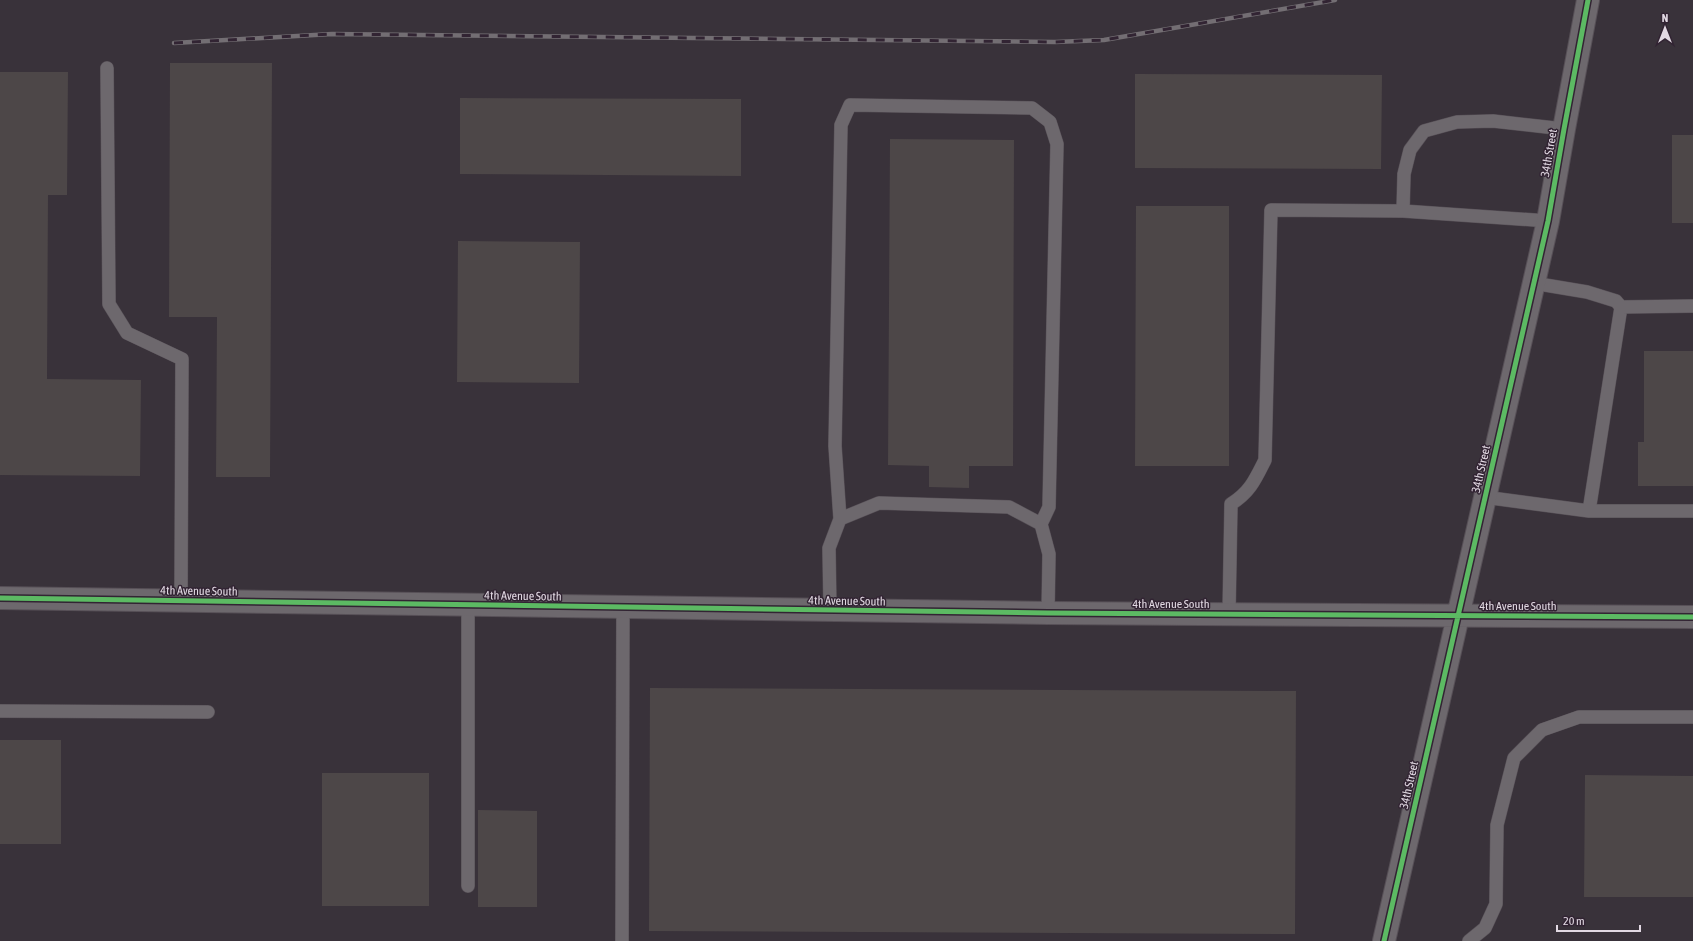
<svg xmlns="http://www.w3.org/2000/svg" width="1693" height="941" font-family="'Asap Condensed',sans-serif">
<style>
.building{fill:#4d4748}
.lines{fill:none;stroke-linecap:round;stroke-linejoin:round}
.lane-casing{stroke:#575057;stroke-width:14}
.street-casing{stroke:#575057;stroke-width:24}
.lane{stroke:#6d686d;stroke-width:13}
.street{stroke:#6d686d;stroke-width:22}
.rail-casing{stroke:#736e73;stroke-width:4.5}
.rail{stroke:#322433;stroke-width:3;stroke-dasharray:9;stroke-linecap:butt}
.cycleway-casing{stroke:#322433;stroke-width:8}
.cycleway{stroke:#5cba63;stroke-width:5}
.labels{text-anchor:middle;stroke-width:3;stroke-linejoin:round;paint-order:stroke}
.street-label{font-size:12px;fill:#e2d9e3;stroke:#322433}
</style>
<rect width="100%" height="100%" fill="#39323a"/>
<path class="building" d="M170,63H272L270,477H216L217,317H169Z
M0,72H68L67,195H48L47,379L141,380L140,476L0,475Z
M1135,74L1382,75L1381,169L1135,168Z
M460,98L741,99V176L460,174Z
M1672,135H1693V223H1672Z
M890,139L1014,140L1013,466H969V488L929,487V466L888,465Z
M1136,206H1229V466H1135Z
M458,241L580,242L579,383L457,382Z
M1644,351H1693V486H1638V442H1644Z
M650,688L1296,691L1295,934L649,931Z
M0,740H61V844H0Z
M322,773H429V906H322Z
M1585,775L1693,776V897H1584Z
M478,810L537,811V907H478Z"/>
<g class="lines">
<defs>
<path id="lane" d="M107,68L109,304L127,333L182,359L181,601
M1403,211L1404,174L1410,150L1424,131L1457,122L1493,121L1564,129
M1533,283L1587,292L1616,301L1621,307L1589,511
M1621,307L1693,306
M1484,497L1589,511H1693
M840,519L835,446L841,125L850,105L1032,108L1050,122L1057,144L1049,507L1041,524
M468,605V886
M830,610L829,548L840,519L879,503L1009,507L1041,524L1049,554L1048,613
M1229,614L1231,504C1250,492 1255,480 1265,460L1271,210L1403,211L1548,221
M0,711L208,712
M622,941L623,607
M1469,941L1485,928L1496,904L1497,825L1514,758L1542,730L1579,717H1693"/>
<path id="street" d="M0,598L1048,613L1693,617
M1384,941L1548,221L1564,129L1588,0"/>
</defs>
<use href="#lane" class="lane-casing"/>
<use href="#street" class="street-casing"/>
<use href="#lane" class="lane"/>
<use href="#street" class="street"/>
<defs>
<path id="rail" d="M174,43L332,34L1055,42L1104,40L1335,0"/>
</defs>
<use href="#rail" class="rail-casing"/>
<use href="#rail" class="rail"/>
<defs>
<path id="cycleway" d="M0,598L1048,613L1693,617
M1384,941L1548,221L1564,129L1588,0"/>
</defs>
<use href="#cycleway" class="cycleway-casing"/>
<use href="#cycleway" class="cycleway"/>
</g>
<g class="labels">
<g class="street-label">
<text transform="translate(1549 153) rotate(-80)" y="4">34th Street</text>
<text transform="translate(1481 469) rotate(-77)" y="4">34th Street</text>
<text transform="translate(199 591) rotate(1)" y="4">4th Avenue South</text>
<text transform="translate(523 596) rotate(1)" y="4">4th Avenue South</text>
<text transform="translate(847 601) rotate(1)" y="4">4th Avenue South</text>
<text x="1171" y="608">4th Avenue South</text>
<text x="1518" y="610">4th Avenue South</text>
<text transform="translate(1409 785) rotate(-77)" y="4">34th Street</text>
</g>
</g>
<g transform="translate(1665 28)" stroke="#322433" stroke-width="3" paint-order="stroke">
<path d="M0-3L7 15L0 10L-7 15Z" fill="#e2d9e3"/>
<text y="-6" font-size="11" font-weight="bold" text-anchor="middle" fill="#e2d9e3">N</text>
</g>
<path d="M1557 925v6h83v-6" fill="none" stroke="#e2d9e3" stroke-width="2"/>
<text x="1563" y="925" font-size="12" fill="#e2d9e3" stroke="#322433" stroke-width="3" paint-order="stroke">20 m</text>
</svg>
